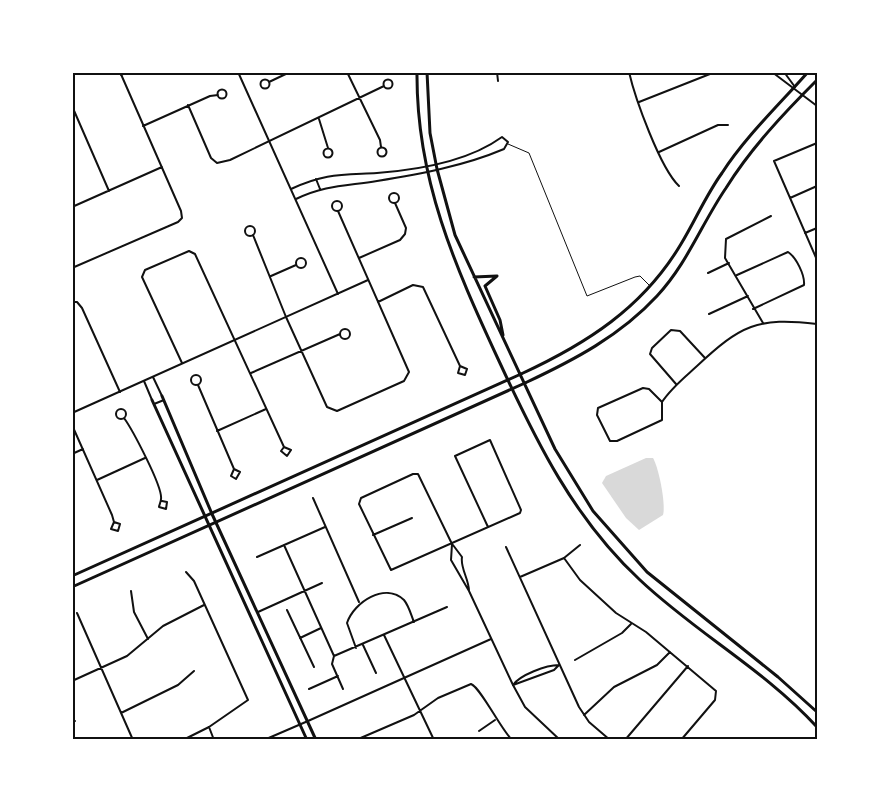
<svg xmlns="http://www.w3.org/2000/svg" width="889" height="812" font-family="'Alegreya Sans',sans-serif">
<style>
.water{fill:#d9d9d9}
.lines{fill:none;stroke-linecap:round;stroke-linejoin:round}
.service{stroke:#111;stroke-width:1}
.minor{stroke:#111;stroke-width:2}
.tertiary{stroke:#111;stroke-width:2}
.secondary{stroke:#111;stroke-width:3}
.primary{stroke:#111;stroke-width:3}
.neatline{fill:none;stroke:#111;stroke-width:2}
</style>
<rect width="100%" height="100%" fill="#fff"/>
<path class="water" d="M646,458H653C659,468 666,505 663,515L639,530L626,518L602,483L606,476Z"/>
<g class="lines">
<path class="service" d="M508,144L529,153L587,296L635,277L640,276L649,285"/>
<path class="minor" d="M347,72L380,140L381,147
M497,72L498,81
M629,72C635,98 660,168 679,186
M121,75L127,72
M260.5 84a4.5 4.5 0 1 1 9 0a4.5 4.5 0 1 1-9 0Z
M383.5 84a4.5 4.5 0 1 1 9 0a4.5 4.5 0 1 1-9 0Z
M269,82L290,72
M217.5 94a4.5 4.5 0 1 1 9 0a4.5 4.5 0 1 1-9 0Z
M639,102L715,72
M188,105L211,158L217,163L230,160L384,86
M72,106L109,191
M319,119L328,148
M143,126L210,96L218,95
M817,143L774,161L817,260
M377.5 152a4.5 4.5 0 1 1 9 0a4.5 4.5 0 1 1-9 0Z
M323.5 153a4.5 4.5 0 1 1 9 0a4.5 4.5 0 1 1-9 0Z
M659,152L718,125H728
M389 198a5 5 0 1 1 10 0a5 5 0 1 1-10 0Z
M790,198L817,186
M332 206a5 5 0 1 1 10 0a5 5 0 1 1-10 0Z
M72,207L162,167
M245 231a5 5 0 1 1 10 0a5 5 0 1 1-10 0Z
M805,233L817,228
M253,235L286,317L327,407L337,411L404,381L409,372L338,211
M359,258L400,240L405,234L406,228L395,203
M296 263a5 5 0 1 1 10 0a5 5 0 1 1-10 0Z
M72,268L178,222L182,218L181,211L120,72
M708,273L729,263
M737,275L788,252C796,257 805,275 804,285L753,309
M271,276L296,265
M72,302H77L82,308L120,392
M378,302L413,285L423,287L460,366L467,369L465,375L458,373L460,366
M709,314L748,296
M763,323L725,258L726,239L771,216
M340 334a5 5 0 1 1 10 0a5 5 0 1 1-10 0Z
M182,363L142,277L145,270L189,251L195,254L284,447L291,450L287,456L281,451L284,447
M251,373L340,334
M191 380a5 5 0 1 1 10 0a5 5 0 1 1-10 0Z
M676,384L650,354L652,348L671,330L680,331L705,358
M198,385L234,469L240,472L236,479L231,476L234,469
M643,388L649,389L662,402V420L617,441H610L597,415L598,408Z
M116 414a5 5 0 1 1 10 0a5 5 0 1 1-10 0Z
M124,418C132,429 163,487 161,499C161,502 159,505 159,507L166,509L167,502L162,501
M72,425L112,515L114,522L111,529L118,531L120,524L114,522
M217,431L266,409
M72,454L83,449
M97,480L145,458
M313,498L359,602
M373,535L412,518
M72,544L74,549L72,552
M452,544L418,474H413L361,498L359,504L391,570L520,513L521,510L490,440L455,456L488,527
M284,545L334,656
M506,547L579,707L589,722L610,740
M257,557L325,527
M564,558L580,580L616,613L646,632L716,691L715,700L681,740
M520,577L564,558L580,545
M131,591L134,612L148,639
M287,610L314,667
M258,612L322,583
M77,613L133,740
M384,635L434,740
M300,638L321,628
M363,645L376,673
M356,648L347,623C354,602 385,582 404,600C409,606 411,615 414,622
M334,656L447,607
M334,656L332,664L343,689
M575,660L622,633L631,624
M72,681L127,656L163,626L204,605
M513,685C520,675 546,665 559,665
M513,685L554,670L559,665
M309,689L338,676
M121,713L178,685L194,671
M584,715L614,687L657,665L670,652
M72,722L75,721
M209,727L214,740
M479,731L495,720
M183,740L209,727L248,700L194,581L186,572
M264,740L308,721
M356,740L414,715L438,698L471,684C481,688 500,728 512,740
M625,740L688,666"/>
<path class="tertiary" d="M238,72L338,294
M772,72L817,106
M784,72L795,87
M316,179L320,189
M291,189C325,173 342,175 377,173C417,170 469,161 502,137L508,142L504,149C464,166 420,174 377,181C346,186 325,185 296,199
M153,377L162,396
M144,381L152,400
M662,402C671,388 685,377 697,366C741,325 757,317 817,324
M154,404L164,400
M72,413L368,280
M452,544L451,560L469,591L513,685L525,707L560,740
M453,545L462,557C460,568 469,579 469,591
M308,721L491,639"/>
<path class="secondary" d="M521,374C586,344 643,308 681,244C695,221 706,195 722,173C746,136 779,105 808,72
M525,383C574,360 620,336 657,296C687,264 702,223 726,188C751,148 784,113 817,80
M162,396L212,514L316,740
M152,400L307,740"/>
<path class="primary" d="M417,72C416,179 455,266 499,361C536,441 574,519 640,580C696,633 765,670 817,727
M427,72L430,133L437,169L455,235L555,449L593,511L647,572L778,677L817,712
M497,276L485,286L500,320L503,335
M474,277L497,276
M72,576L521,374
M72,587L525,383"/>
</g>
<rect width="889" height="812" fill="none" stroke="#ffffff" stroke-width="147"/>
<rect x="74" y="74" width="742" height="664" class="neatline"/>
</svg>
